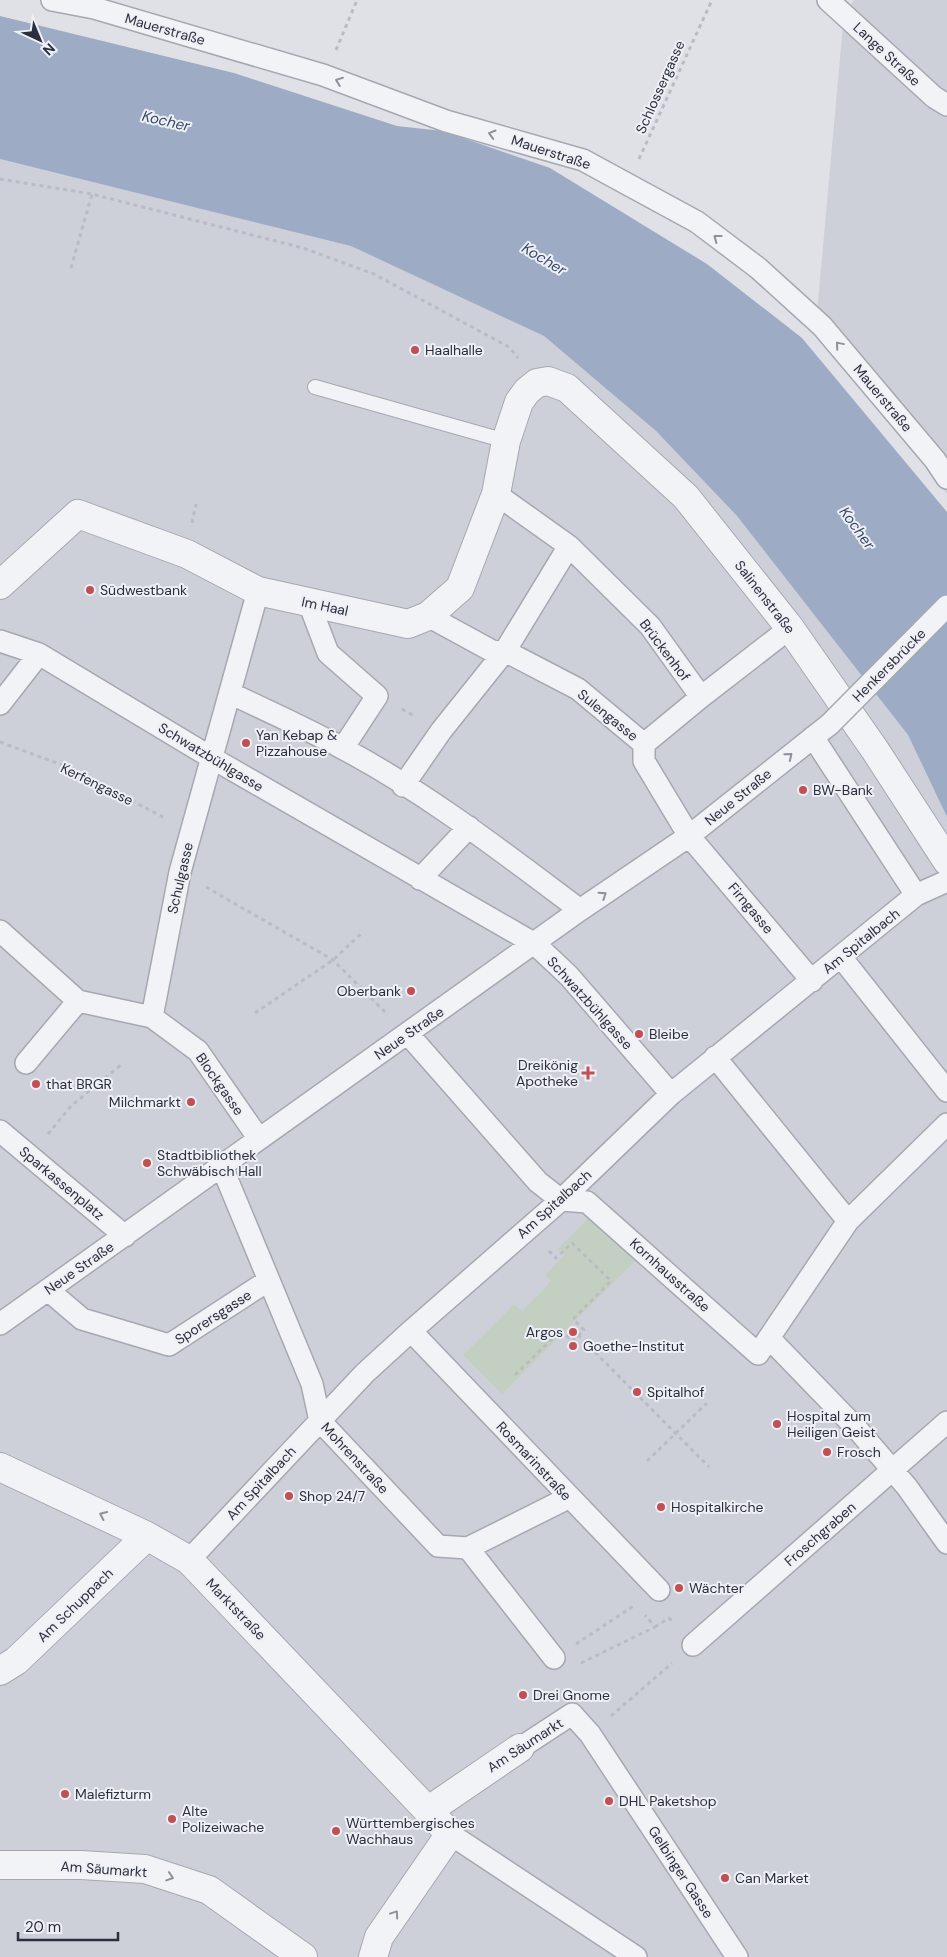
<svg xmlns="http://www.w3.org/2000/svg" width="947" height="1957" font-family="'DM Sans',sans-serif">
<style>
.built{fill:#ced0d9}
.green{fill:#c3d0c1}
.water{fill:#9dacc4}
.lines{fill:none;stroke-linecap:round;stroke-linejoin:round}
.service-casing{stroke:#a5a8b1;stroke-width:16}
.pedestrian-casing{stroke:#a5a8b1;stroke-width:24}
.minor-casing{stroke:#a5a8b1;stroke-width:30}
.path{stroke:#b9bcc2;stroke-width:3;stroke-dasharray:4 4;stroke-linecap:butt}
.service{stroke:#f1f3f6;stroke-width:14}
.pedestrian{stroke:#f1f3f6;stroke-width:21}
.minor{stroke:#f1f3f6;stroke-width:28}
.pedestrian-bridge-casing{stroke:#a5a8b1;stroke-width:24;stroke-linecap:butt}
.pedestrian-bridge{stroke:#f1f3f6;stroke-width:21}
.oneway{stroke:#8e919a}
.poi-dot{fill:#c14f54;stroke:#eef0f5;stroke-width:2}
.labels{text-anchor:middle;stroke-width:4;stroke-linejoin:round;paint-order:stroke}
.street-label{font-size:14px;fill:#2a2f3d;stroke:#eef0f5}
.poi-label{font-size:14px;fill:#2a2f3d;stroke:#eef0f5;text-anchor:start}
.water-label{font-size:15px;font-style:italic;fill:#384a6c;stroke:#eef0f5}
</style>
<rect width="100%" height="100%" fill="#dfe1e7"/>
<path class="built" d="M854,0H947V494L816,324L844,14Z
M0,159L350,245L544,336L656,431L737,516L908,735L947,817V1957H0Z"/>
<path class="green" d="M593,1213L638,1258L502,1394L463,1355L514,1304L522,1311L551,1281L545,1275L564,1255L558,1249Z"/>
<path class="water" d="M0,16L234,73L397,126L443,131L550,168L707,264L802,338L947,512V817L908,735L737,516L656,431L544,336L351,246L0,159Z"/>
<g class="lines">
<defs>
<path id="service" d="M315,387L506,441"/>
<path id="pedestrian" d="M52,0L94,8L323,75L446,121L583,160L697,222L758,268L822,326L935,460L947,478
M828,0L934,97L947,105
M496,494L569,546L650,626L701,697L790,628
M309,603L328,653L377,696L343,748
M428,616L494,652L505,651L578,689L644,744V761L689,836L812,981
M0,641L39,654L212,758L535,944L569,976L671,1094
M230,693C267,711 306,728 342,748C427,793 504,853 580,910
M0,704L39,654
M813,737L916,895
M644,744L701,697
M403,786L441,731L505,651L569,546
M420,879L469,827
M0,931L78,1001
M841,957L947,1091
M152,1017L180,872L258,591
M408,1034L538,1182L561,1200
M26,1063L78,1001L152,1017L198,1051L259,1139
M0,1131L125,1236
M222,1167L312,1384L320,1421L438,1546L468,1548L568,1498
M561,1200L587,1202L758,1354L848,1221L715,1057
M848,1221L947,1124
M48,1290L82,1319L169,1345L269,1280
M0,1324L580,910L689,836L830,724
M411,1331L659,1590
M770,1339L858,1430L907,1487L947,1543
M468,1548L554,1658
M189,1560L365,1373L411,1331L561,1200L671,1094L916,895L947,881
M693,1645L947,1422
M520,1748L572,1714L590,1734L737,1957
M450,1834L636,1957"/>
<path id="minor" d="M0,585L78,514L187,554L258,591L408,624L428,616L460,588L496,494L506,441L519,402L527,391L537,383L548,381L567,388L686,497L790,628L875,750L947,861
M0,1467L147,1536L189,1560L450,1834L379,1937L373,1957
M0,1671L16,1661L147,1536
M429,1810L520,1748
M0,1865H81L145,1869L209,1890L303,1957"/>
</defs>
<use href="#service" class="service-casing"/>
<use href="#pedestrian" class="pedestrian-casing"/>
<use href="#minor" class="minor-casing"/>
<path class="path" d="M336,50L357,0
M639,159L712,0
M0,179L92,194L303,248L374,274L509,347L518,358
M71,268L92,194
M192,523L196,504
M402,709L416,717
M0,742L62,765L165,818
M206,887L333,960L388,1015
M255,1013L333,960L363,932
M48,1134L71,1106L122,1064
M578,1335L709,1467
M515,1375L561,1330L572,1341L584,1330L573,1319L611,1281L572,1243L556,1258L547,1249
M647,1461L707,1403
M655,1627L669,1618L674,1623
M576,1644L635,1605
M581,1663L655,1627L645,1615
M611,1716L672,1663"/>
<use href="#service" class="service"/>
<use href="#pedestrian" class="pedestrian"/>
<use href="#minor" class="minor"/>
<defs>
<path id="pedestrian-bridge" d="M830,724L947,606"/>
</defs>
<use href="#pedestrian-bridge" class="pedestrian-bridge-casing"/>
<use href="#pedestrian-bridge" class="pedestrian-bridge"/>
</g>
<defs><path id="oneway-chevron" d="M-2-3.5L2.5 0L-2 3.5" fill="none" stroke-width="1.6" stroke-linecap="round" stroke-linejoin="round" transform="scale(1.25)"/></defs>
<g class="oneway">
<use href="#oneway-chevron" transform="translate(339 81) rotate(-159)"/>
<use href="#oneway-chevron" transform="translate(492 134) rotate(-164)"/>
<use href="#oneway-chevron" transform="translate(717 238) rotate(-143)"/>
<use href="#oneway-chevron" transform="translate(839 345) rotate(-130)"/>
<use href="#oneway-chevron" transform="translate(789 756) rotate(-39)"/>
<use href="#oneway-chevron" transform="translate(603 895) rotate(-34)"/>
<use href="#oneway-chevron" transform="translate(103 1515) rotate(-155)"/>
<use href="#oneway-chevron" transform="translate(170 1877) rotate(18)"/>
<use href="#oneway-chevron" transform="translate(395 1914) rotate(-56)"/>
</g>
<g class="poi-dot">
<circle cx="415" cy="350" r="5"/>
<circle cx="90" cy="590" r="5"/>
<circle cx="246" cy="743" r="5"/>
<circle cx="803" cy="790" r="5"/>
<circle cx="411" cy="991" r="5"/>
<circle cx="639" cy="1034" r="5"/>
<path d="M585.5 1065.5h5v5h5v5h-5v5h-5v-5h-5v-5h5z"/>
<circle cx="36" cy="1084" r="5"/>
<circle cx="191" cy="1102" r="5"/>
<circle cx="147" cy="1163" r="5"/>
<circle cx="573" cy="1332" r="5"/>
<circle cx="573" cy="1346" r="5"/>
<circle cx="637" cy="1392" r="5"/>
<circle cx="777" cy="1424" r="5"/>
<circle cx="827" cy="1452" r="5"/>
<circle cx="289" cy="1496" r="5"/>
<circle cx="661" cy="1507" r="5"/>
<circle cx="679" cy="1588" r="5"/>
<circle cx="523" cy="1695" r="5"/>
<circle cx="65" cy="1794" r="5"/>
<circle cx="609" cy="1801" r="5"/>
<circle cx="172" cy="1819" r="5"/>
<circle cx="336" cy="1831" r="5"/>
<circle cx="725" cy="1878" r="5"/>
</g>
<g class="labels">
<g class="street-label">
<text transform="translate(165 29) rotate(16)" y="5">Mauerstraße</text>
<text transform="translate(887 54) rotate(43)" y="5">Lange Straße</text>
<text transform="translate(660 87) rotate(-66)" y="5">Schlossergasse</text>
<text transform="translate(551 152) rotate(18)" y="5">Mauerstraße</text>
<text transform="translate(883 398) rotate(50)" y="5">Mauerstraße</text>
<text transform="translate(765 597) rotate(52)" y="5">Salinenstraße</text>
<text transform="translate(325 606) rotate(12)" y="5">Im Haal</text>
<text transform="translate(665 650) rotate(53)" y="5">Brückenhof</text>
<text transform="translate(889 665) rotate(-45)" y="5">Henkersbrücke</text>
<text transform="translate(608 715) rotate(39)" y="5">Sulengasse</text>
<text transform="translate(211 757) rotate(31)" y="5">Schwatzbühlgasse</text>
<text transform="translate(97 784) rotate(26)" y="5">Kerfengasse</text>
<text transform="translate(738 797) rotate(-39)" y="5">Neue Straße</text>
<text transform="translate(180 878) rotate(-77)" y="5">Schulgasse</text>
<text transform="translate(751 908) rotate(50)" y="5">Firngasse</text>
<text transform="translate(861 941) rotate(-39)" y="5">Am Spitalbach</text>
<text transform="translate(590 1003) rotate(48)" y="5">Schwatzbühlgasse</text>
<text transform="translate(409 1033) rotate(-35)" y="5">Neue Straße</text>
<text transform="translate(220 1084) rotate(55)" y="5">Blockgasse</text>
<text transform="translate(62 1183) rotate(40)" y="5">Sparkassenplatz</text>
<text transform="translate(554 1204) rotate(-42)" y="5">Am Spitalbach</text>
<text transform="translate(79 1268) rotate(-35)" y="5">Neue Straße</text>
<text transform="translate(670 1275) rotate(42)" y="5">Kornhausstraße</text>
<text transform="translate(213 1317) rotate(-33)" y="5">Sporersgasse</text>
<text transform="translate(355 1458) rotate(47)" y="5">Mohrenstraße</text>
<text transform="translate(534 1461) rotate(47)" y="5">Rosmarinstraße</text>
<text transform="translate(261 1483) rotate(-47)" y="5">Am Spitalbach</text>
<text transform="translate(820 1534) rotate(-41)" y="5">Froschgraben</text>
<text transform="translate(75 1605) rotate(-44)" y="5">Am Schuppach</text>
<text transform="translate(236 1609) rotate(46)" y="5">Marktstraße</text>
<text transform="translate(525 1745) rotate(-33)" y="5">Am Säumarkt</text>
<text transform="translate(104 1869) rotate(4)" y="5">Am Säumarkt</text>
<text transform="translate(681 1872) rotate(57)" y="5">Gelbinger Gasse</text>
</g>
<g class="poi-label">
<text x="425" y="355">Haalhalle</text>
<text x="100" y="595">Südwestbank</text>
<text x="256" y="740">Yan Kebap &amp;<tspan x="256" dy="16">Pizzahouse</tspan></text>
<text x="813" y="795">BW-Bank</text>
<text x="401" y="996" text-anchor="end">Oberbank</text>
<text x="649" y="1039">Bleibe</text>
<text x="578" y="1070" text-anchor="end">Dreikönig<tspan x="578" dy="16">Apotheke</tspan></text>
<text x="46" y="1089">that BRGR</text>
<text x="181" y="1107" text-anchor="end">Milchmarkt</text>
<text x="157" y="1160">Stadtbibliothek<tspan x="157" dy="16">Schwäbisch Hall</tspan></text>
<text x="563" y="1337" text-anchor="end">Argos</text>
<text x="583" y="1351">Goethe-Institut</text>
<text x="647" y="1397">Spitalhof</text>
<text x="787" y="1421">Hospital zum<tspan x="787" dy="16">Heiligen Geist</tspan></text>
<text x="837" y="1457">Frosch</text>
<text x="299" y="1501">Shop 24/7</text>
<text x="671" y="1512">Hospitalkirche</text>
<text x="689" y="1593">Wächter</text>
<text x="533" y="1700">Drei Gnome</text>
<text x="75" y="1799">Malefizturm</text>
<text x="619" y="1806">DHL Paketshop</text>
<text x="182" y="1816">Alte<tspan x="182" dy="16">Polizeiwache</tspan></text>
<text x="346" y="1828">Württembergisches<tspan x="346" dy="16">Wachhaus</tspan></text>
<text x="735" y="1883">Can Market</text>
</g>
<g class="water-label">
<text transform="translate(166 121) rotate(13)" y="5">Kocher</text>
<text transform="translate(544 259) rotate(31)" y="5">Kocher</text>
<text transform="translate(857 528) rotate(54)" y="5">Kocher</text>
</g>
</g>
<g transform="translate(40 40) rotate(136)" stroke="#eef0f5" stroke-width="4" paint-order="stroke">
<path d="M0-4L9 19L0 12L-9 19Z" fill="#2a2f3d"/>
<text y="-8" font-size="14" font-weight="bold" text-anchor="middle" fill="#2a2f3d">N</text>
</g>
<path d="M18 1932v8h100v-8" fill="none" stroke="#2a2f3d" stroke-width="2.5"/>
<text x="25" y="1932" font-size="15" fill="#2a2f3d" stroke="#eef0f5" stroke-width="4" paint-order="stroke">20 m</text>
</svg>
